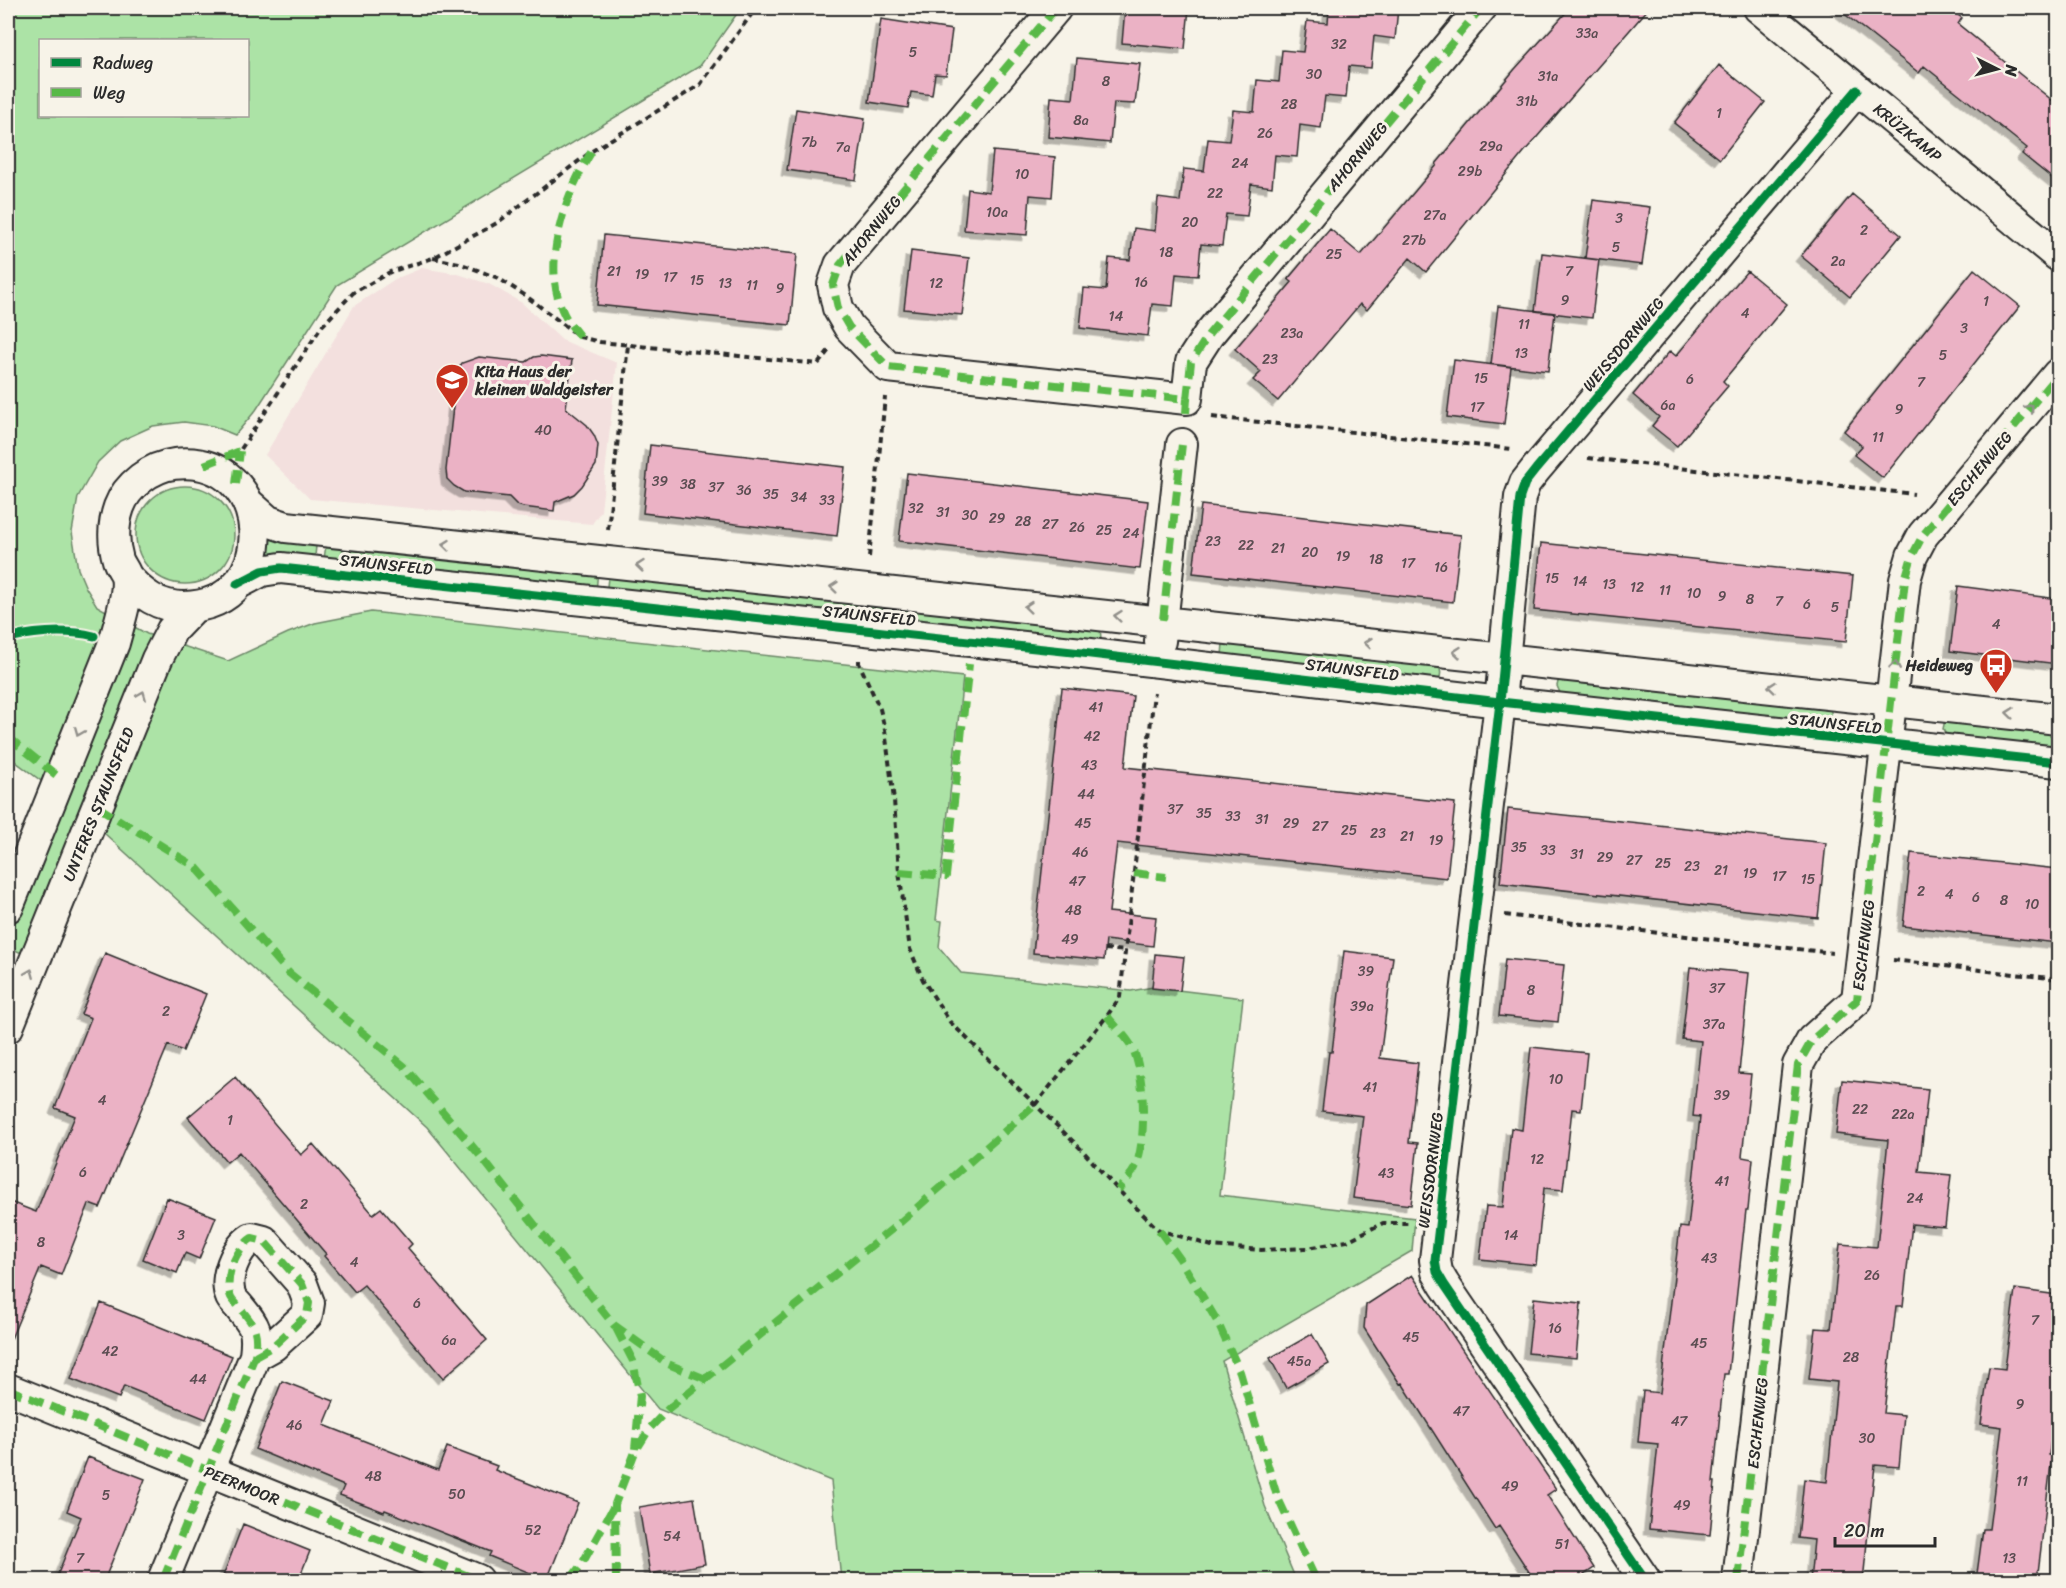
<svg xmlns="http://www.w3.org/2000/svg" width="2066" height="1588" font-family="Sriracha,sans-serif">
<style>
.built{fill:#f3e0de}
.green{fill:#ace3a6;stroke:#6c8768;stroke-width:1.5;fill-rule:evenodd}
.building{fill:#ebb2c5;stroke:#2b2b2b;stroke-width:1.5;filter:url(#shadow)}
.lines{fill:none;stroke-linecap:round;stroke-linejoin:round}
.street-casing{stroke:#2b2b2b;stroke-width:34}
.path{stroke:#2b2b2b;stroke-width:4;stroke-dasharray:6 4.5;stroke-linecap:butt}
.street{stroke:#f7f3e8;stroke-width:30}
.quiet{stroke:#58b947;stroke-width:8;stroke-dasharray:15 8;stroke-linecap:butt}
.cycleway-casing{stroke:#f7f3e8;stroke-width:13}
.cycleway{stroke:#00873e;stroke-width:9}
.oneway{stroke:#918f8a}
.labels{text-anchor:middle;stroke-width:6;stroke-linejoin:round;paint-order:stroke}
.number-label{font-size:14px;fill:#5b4d52}
.street-label{font-size:16px;fill:#2b2b2b;stroke:#f7f3e8}
.poi-label{font-size:16px;font-weight:bold;fill:#2b2b2b;stroke:#f7f3e8;text-anchor:start}
</style>
<defs>
<filter id="shadow"><feDropShadow dx="-5.5" dy="5.5" stdDeviation="0" flood-color="#0004"/></filter>
</defs>
<rect width="100%" height="100%" fill="#f7f3e8"/>
<filter id="ink" filterUnits="userSpaceOnUse"><feTurbulence type="fractalNoise" baseFrequency=".0167" numOctaves="2"/><feDisplacementMap in="SourceGraphic" scale="12" xChannelSelector="R" yChannelSelector="G"/><feConvolveMatrix kernelMatrix="1 2 1 2 8 2 1 2 1" color-interpolation-filters="sRGB"/></filter>
<g filter="url(#ink)">
<path class="built" d="M422,268L458,274L489,284L522,303L562,340L617,363L601,511L592,524L310,499L265,455L354,306L395,279Z"/>
<path class="green" d="M8,8H741L700,66L337,285L256,410L235,435L213,426L184,422L153,426L120,441L98,462L78,497L72,532L78,569L86,588L97,606L147,634L228,661L288,633L315,623L371,612L963,677L936,920L942,921L939,947L961,973L1131,991L1153,987L1243,998L1220,1195L1415,1218L1412,1251L1222,1361L1265,1506L1296,1580H841L831,1481L658,1409L427,1127L82,813L24,954L8,947V936L64,798L8,756ZM40,40H248V116H40Z
M136 535a49 49 0 1 1 98 0a49 49 0 1 1-98 0Z
M271,537H317L314,565L269,557C265,549 267,544 271,537Z
M327,538L598,568L596,594L323,566Z
M609,569L859,596L857,620L606,595Z
M871,598L1100,627L1101,639L1097,643L869,621Z
M1223,643L1439,666C1442,672 1441,677 1438,683L1222,656Z
M1559,678L1829,706C1833,713 1831,720 1825,725L1561,695L1557,686Z
M1945,720L2058,727V751L1947,737L1943,729Z"/>
<path class="building" d="M1125,8H1189L1185,49L1122,43Z
M1329,8H1398L1395,39L1374,36L1371,68L1349,66L1346,98L1325,96L1321,128L1300,125L1297,157L1275,155L1272,187L1251,184L1247,216L1226,214L1222,246L1201,244L1198,276L1176,274L1173,306L1152,304L1148,336L1080,328L1084,288L1106,290L1109,258L1130,260L1134,228L1155,231L1158,198L1180,201L1184,169L1204,171L1208,139L1229,141L1233,110L1254,112L1257,80L1279,82L1282,50L1303,52L1307,21L1328,23Z
M1570,8H1649L1524,152L1426,272L1410,258L1367,310L1360,304L1278,401L1253,380L1261,372L1235,349L1292,282L1288,279L1330,229L1361,255L1437,165L1436,164L1515,69Z
M1837,8H1948L1962,18L1958,24L2058,105V183L2022,154L2027,148L1924,66L1919,73Z
M881,19L952,30L946,75L935,74L932,95L911,92L908,108L869,102Z
M1077,58L1140,64L1135,104L1114,103L1110,143L1048,137L1051,97L1073,99Z
M1719,65L1765,102L1720,159L1674,123Z
M796,109L865,119L856,180L787,170Z
M993,151L1055,157L1052,197L1030,195L1027,235L964,230L968,189L989,192Z
M1852,194L1901,235L1850,297L1801,256Z
M1593,200L1650,207L1642,265L1585,258Z
M604,235L797,254L790,325L597,305Z
M911,251L969,258L962,315L904,309Z
M1542,253L1599,260L1592,318L1535,311Z
M1974,269L2020,306L1883,478L1854,455L1862,446L1844,431Z
M1747,271L1787,304L1723,381L1728,386L1677,446L1652,426L1659,417L1633,395L1670,351L1676,356Z
M1498,306L1555,313L1548,371L1491,364Z
M541,356L572,360L566,408L587,425L594,435L598,445L596,465L582,486L574,494L555,502L554,511L523,507L517,505L509,497L464,492L454,486L447,479L446,470L457,371L462,363L479,357L526,362L534,357Z
M1454,360L1511,367L1504,424L1447,417Z
M650,445L845,467L837,536L643,513Z
M907,473L1148,501L1140,569L899,541Z
M1201,505L1461,535L1453,602L1193,573Z
M1541,543L1853,576L1846,642L1534,610Z
M1958,586L2058,599V664L1950,651Z
M1062,688L1133,696L1125,767L1455,803L1447,878L1117,843L1109,912L1156,917L1153,946L1106,940L1104,960L1033,953Z
M1508,809L1826,843L1818,918L1500,883Z
M1911,853L2058,869V943L1903,926Z
M1344,951L1393,957L1380,1058L1418,1063L1409,1142L1418,1143L1411,1205L1353,1198L1363,1116L1322,1111L1329,1052H1332Z
M105,953L206,994L183,1051L168,1045L100,1208L89,1204L61,1275L41,1267L8,1346V1201L36,1212L75,1116L55,1108L91,1018L81,1014Z
M1155,954L1184,957L1180,991L1152,988Z
M1505,959L1564,965L1558,1022L1499,1016Z
M1690,967L1749,973L1739,1073L1751,1074L1742,1157L1753,1159L1748,1210H1746L1728,1374H1724L1713,1482H1715L1710,1535L1649,1529L1658,1444L1638,1442L1643,1391L1660,1393L1680,1227L1688,1228L1700,1117L1693,1116L1701,1041L1682,1039Z
M1531,1047L1587,1053L1581,1110L1572,1109L1563,1190L1544,1188L1536,1265L1480,1259L1486,1206L1503,1207L1511,1128L1522,1130Z
M235,1077L301,1155L313,1144L373,1214L381,1208L412,1244L408,1248L487,1340L443,1378L364,1285L355,1292L324,1256L326,1254L239,1152L227,1162L188,1117Z
M1842,1080L1928,1089L1919,1172L1951,1175L1945,1227L1912,1224L1903,1306H1896L1884,1413L1904,1415L1899,1467L1875,1465L1863,1581H1810L1814,1540L1798,1538L1804,1479L1827,1482L1837,1382L1809,1379L1815,1328L1831,1329L1840,1244L1877,1247L1888,1140L1836,1134Z
M167,1198L216,1217L199,1259L185,1253L177,1273L143,1259Z
M1412,1275L1556,1489L1547,1495L1594,1568L1575,1581H1535L1499,1526L1495,1529L1402,1383L1400,1384L1364,1328L1366,1305Z
M2015,1289L2058,1295V1385L2049,1455L2052,1456L2037,1581H1976L1983,1529H1989L2002,1427L1981,1424L1989,1367L2005,1369Z
M1534,1298L1581,1303L1576,1358L1528,1353Z
M101,1303L232,1356L206,1419L124,1386L119,1398L71,1379Z
M1312,1334L1329,1364L1286,1388L1270,1358Z
M282,1381L334,1401L324,1425L438,1470L447,1447L497,1466L495,1470L578,1503L547,1580L489,1556L491,1552L385,1510L384,1512L340,1495L344,1486L255,1449Z
M88,1457L145,1479L104,1581H55L81,1517L67,1511Z
M694,1498L705,1564L650,1574L639,1507Z
M243,1524L310,1551L298,1581H221Z"/>
<g class="lines">
<defs>
<path id="street" d="M1056,8L840,265L833,285L838,308L849,327L888,367L1187,399L1191,362L1209,334L1481,8
M1759,8L2058,256
M250,505L268,521L286,527L2058,719
M237,584L262,571L281,568L1082,653L1500,702L2058,762
M1160,641L1182,444
M8,907L114,643C118,627 130,592 126,576C125,571 120,566 118,560C113,543 113,524 119,507C127,485 151,467 174,464C275,452 284,606 184,607C159,607 142,595 126,576
M8,1027L157,659L172,630L194,607
M8,1389L478,1580
M163,1580L255,1356C258,1331 256,1327 240,1308C238,1305 233,1301 231,1297C223,1278 236,1248 252,1238L264,1241L302,1284L309,1303L307,1315L273,1346L255,1356
M1645,1580L1444,1284L1437,1272L1435,1260L1500,702L1520,497L1525,483L1536,469L1857,90
M1738,1580L1798,1065L1812,1040L1857,1000L1905,580L1912,556L1923,535L2058,374"/>
</defs>
<use href="#street" class="street-casing"/>
<path class="path" d="M433,258L459,263L498,278L526,296L580,337L600,342L818,364L829,350
M1212,417L1512,449
M241,449L322,326L353,293L390,272L433,258L497,223L592,151L700,85L756,8
M1588,458L1914,494
M608,530L628,345
M869,557L885,397
M859,660V663L880,709L885,730L894,800L899,872L910,949L923,980L950,1022L1082,1150L1118,1190L1159,1230L1212,1246L1261,1250L1308,1248L1347,1241L1383,1223H1409
M1505,915L1832,953
M1105,949L1126,951
M1893,960L2058,979
M1035,1105L1107,1016L1120,997L1154,693"/>
<use href="#street" class="street"/>
<path class="quiet" d="M1056,8L840,265L833,285L838,308L849,327L888,367L1187,399L1191,362L1209,334L1481,8
M580,337C575,330 568,322 564,314C540,265 565,194 592,151
M1186,413L1187,399
M204,465L240,451
M236,484L240,451
M1163,620L1182,444
M8,737L60,778
M98,807L196,867L289,973L404,1066L478,1153L614,1325L668,1364L706,1379
M899,872L946,876L969,664
M1134,873L1166,877
M1107,1016C1116,1027 1127,1037 1133,1049C1145,1075 1147,1143 1135,1168C1131,1176 1123,1183 1118,1190
M1159,1230L1180,1259L1217,1321L1240,1372L1277,1496L1316,1580
M616,1328L633,1361L640,1396L635,1449
M8,1389L478,1580
M163,1580L255,1356C258,1331 256,1327 240,1308C238,1305 233,1301 231,1297C223,1278 236,1248 252,1238L264,1241L302,1284L309,1303L307,1315L273,1346L255,1356
M570,1580L582,1564L615,1504
M616,1580L615,1504L635,1452L650,1428L669,1408L897,1225L1035,1105
M1738,1580L1798,1065L1812,1040L1857,1000L1905,580L1912,556L1923,535L2058,374"/>
<defs>
<path id="cycleway" d="M237,584L262,571L281,568L1082,653L1500,702L2058,762
M8,638C36,632 65,629 94,636
M1645,1580L1444,1284L1437,1272L1435,1260L1500,702L1520,497L1525,483L1536,469L1857,90"/>
</defs>
<use href="#cycleway" class="cycleway-casing"/>
<use href="#cycleway" class="cycleway"/>
</g>
<defs><path id="oneway-chevron" d="M-2-3.5L2.5 0L-2 3.5" fill="none" stroke-width="1.6" stroke-linecap="round" stroke-linejoin="round" transform="scale(1.5)"/></defs>
<g class="oneway">
<use href="#oneway-chevron" transform="translate(2030 408) rotate(-50)"/>
<use href="#oneway-chevron" transform="translate(446 545) rotate(-174)"/>
<use href="#oneway-chevron" transform="translate(640 566) rotate(-174)"/>
<use href="#oneway-chevron" transform="translate(834 587) rotate(-174)"/>
<use href="#oneway-chevron" transform="translate(1028 607) rotate(-174)"/>
<use href="#oneway-chevron" transform="translate(1118 616) rotate(-174)"/>
<use href="#oneway-chevron" transform="translate(1368 643) rotate(-174)"/>
<use href="#oneway-chevron" transform="translate(1457 652) rotate(-174)"/>
<use href="#oneway-chevron" transform="translate(1895 665) rotate(-83)"/>
<use href="#oneway-chevron" transform="translate(1772 687) rotate(-174)"/>
<use href="#oneway-chevron" transform="translate(142 695) rotate(-68)"/>
<use href="#oneway-chevron" transform="translate(2010 713) rotate(-174)"/>
<use href="#oneway-chevron" transform="translate(79 732) rotate(112)"/>
<use href="#oneway-chevron" transform="translate(30 973) rotate(-68)"/>
</g>
</g>
<defs>
<symbol id="school-pin" viewBox="-11 -11 22 30"><path d="M0 17L-7.5 6A9.5 9.5 0 1 1 7.5 6Z" fill="#c8321e" stroke="#f7f3e8"/><path d="M0-5L7-2L0 1L-7-2ZM-4 1L0 2.5L4 1V4Q0 6-4 4Z" fill="#fff"/></symbol>
<symbol id="bus-pin" viewBox="-11 -11 22 30"><path d="M0 17L-7.5 6A9.5 9.5 0 1 1 7.5 6Z" fill="#c8321e" stroke="#f7f3e8"/><path d="M-5-6H5V4H4V6H2V4H-2V6H-4V4H-5ZM-3.5-4V0h7V-4ZM-3.5 1.2v1.5H-2V1.2ZM2 1.2v1.5H3.5V1.2Z" fill="#fff"/></symbol>
</defs>
<g fill-rule="evenodd">
<use href="#school-pin" x="433" y="361" width="38" height="52"/>
<use href="#bus-pin" x="1977" y="646" width="38" height="52"/>
</g>
<g class="labels">
<g class="number-label">
<text x="1587" y="38">33a</text>
<text x="1339" y="49">32</text>
<text x="913" y="57">5</text>
<text x="1314" y="79">30</text>
<text x="1548" y="81">31a</text>
<text x="1106" y="86">8</text>
<text x="1527" y="106">31b</text>
<text x="1289" y="109">28</text>
<text x="1719" y="118">1</text>
<text x="1081" y="125">8a</text>
<text x="1265" y="138">26</text>
<text x="809" y="147">7b</text>
<text x="1491" y="151">29a</text>
<text x="843" y="152">7a</text>
<text x="1240" y="168">24</text>
<text x="1470" y="176">29b</text>
<text x="1022" y="179">10</text>
<text x="1215" y="198">22</text>
<text x="997" y="217">10a</text>
<text x="1435" y="220">27a</text>
<text x="1619" y="223">3</text>
<text x="1190" y="227">20</text>
<text x="1864" y="235">2</text>
<text x="1414" y="245">27b</text>
<text x="1616" y="252">5</text>
<text x="1166" y="257">18</text>
<text x="1334" y="259">25</text>
<text x="1838" y="266">2a</text>
<text x="614" y="276">21</text>
<text x="1569" y="276">7</text>
<text x="642" y="279">19</text>
<text x="670" y="282">17</text>
<text x="697" y="285">15</text>
<text x="1141" y="287">16</text>
<text x="725" y="288">13</text>
<text x="936" y="288">12</text>
<text x="752" y="290">11</text>
<text x="780" y="293">9</text>
<text x="1565" y="305">9</text>
<text x="1986" y="306">1</text>
<text x="1745" y="318">4</text>
<text x="1116" y="321">14</text>
<text x="1524" y="329">11</text>
<text x="1964" y="333">3</text>
<text x="1292" y="338">23a</text>
<text x="1521" y="358">13</text>
<text x="1943" y="360">5</text>
<text x="1270" y="364">23</text>
<text x="1481" y="383">15</text>
<text x="1690" y="384">6</text>
<text x="1921" y="387">7</text>
<text x="1668" y="410">6a</text>
<text x="1477" y="412">17</text>
<text x="1899" y="414">9</text>
<text x="543" y="435">40</text>
<text x="1878" y="442">11</text>
<text x="660" y="486">39</text>
<text x="688" y="489">38</text>
<text x="716" y="492">37</text>
<text x="744" y="495">36</text>
<text x="771" y="499">35</text>
<text x="799" y="502">34</text>
<text x="827" y="505">33</text>
<text x="916" y="513">32</text>
<text x="943" y="517">31</text>
<text x="970" y="520">30</text>
<text x="997" y="523">29</text>
<text x="1023" y="526">28</text>
<text x="1050" y="529">27</text>
<text x="1077" y="532">26</text>
<text x="1104" y="535">25</text>
<text x="1131" y="538">24</text>
<text x="1213" y="546">23</text>
<text x="1246" y="550">22</text>
<text x="1278" y="553">21</text>
<text x="1310" y="557">20</text>
<text x="1343" y="561">19</text>
<text x="1376" y="564">18</text>
<text x="1408" y="568">17</text>
<text x="1441" y="572">16</text>
<text x="1552" y="583">15</text>
<text x="1580" y="586">14</text>
<text x="1609" y="589">13</text>
<text x="1637" y="592">12</text>
<text x="1665" y="595">11</text>
<text x="1694" y="598">10</text>
<text x="1722" y="601">9</text>
<text x="1750" y="604">8</text>
<text x="1779" y="606">7</text>
<text x="1807" y="609">6</text>
<text x="1835" y="612">5</text>
<text x="1996" y="629">4</text>
<text x="1096" y="712">41</text>
<text x="1092" y="741">42</text>
<text x="1089" y="770">43</text>
<text x="1086" y="799">44</text>
<text x="1175" y="814">37</text>
<text x="1204" y="818">35</text>
<text x="1233" y="821">33</text>
<text x="1262" y="824">31</text>
<text x="1083" y="828">45</text>
<text x="1291" y="828">29</text>
<text x="1320" y="831">27</text>
<text x="1349" y="835">25</text>
<text x="1378" y="838">23</text>
<text x="1407" y="841">21</text>
<text x="1436" y="845">19</text>
<text x="1519" y="852">35</text>
<text x="1548" y="855">33</text>
<text x="1080" y="857">46</text>
<text x="1577" y="859">31</text>
<text x="1605" y="862">29</text>
<text x="1634" y="865">27</text>
<text x="1663" y="868">25</text>
<text x="1692" y="871">23</text>
<text x="1721" y="875">21</text>
<text x="1750" y="878">19</text>
<text x="1779" y="881">17</text>
<text x="1808" y="884">15</text>
<text x="1077" y="886">47</text>
<text x="1921" y="896">2</text>
<text x="1949" y="899">4</text>
<text x="1976" y="902">6</text>
<text x="2004" y="905">8</text>
<text x="2032" y="909">10</text>
<text x="1073" y="915">48</text>
<text x="1070" y="944">49</text>
<text x="1366" y="976">39</text>
<text x="1717" y="993">37</text>
<text x="1531" y="995">8</text>
<text x="1362" y="1011">39a</text>
<text x="166" y="1016">2</text>
<text x="1714" y="1029">37a</text>
<text x="1556" y="1084">10</text>
<text x="1370" y="1092">41</text>
<text x="1722" y="1100">39</text>
<text x="102" y="1105">4</text>
<text x="1860" y="1114">22</text>
<text x="1903" y="1119">22a</text>
<text x="230" y="1125">1</text>
<text x="1537" y="1164">12</text>
<text x="83" y="1177">6</text>
<text x="1386" y="1178">43</text>
<text x="1722" y="1186">41</text>
<text x="1915" y="1203">24</text>
<text x="304" y="1209">2</text>
<text x="181" y="1240">3</text>
<text x="1511" y="1240">14</text>
<text x="41" y="1247">8</text>
<text x="1709" y="1263">43</text>
<text x="354" y="1267">4</text>
<text x="1872" y="1280">26</text>
<text x="417" y="1308">6</text>
<text x="2035" y="1325">7</text>
<text x="1555" y="1333">16</text>
<text x="1411" y="1342">45</text>
<text x="449" y="1345">6a</text>
<text x="1699" y="1348">45</text>
<text x="110" y="1356">42</text>
<text x="1851" y="1362">28</text>
<text x="1299" y="1366">45a</text>
<text x="198" y="1384">44</text>
<text x="2020" y="1409">9</text>
<text x="1461" y="1416">47</text>
<text x="1679" y="1426">47</text>
<text x="294" y="1430">46</text>
<text x="1867" y="1443">30</text>
<text x="373" y="1481">48</text>
<text x="2022" y="1486">11</text>
<text x="1510" y="1491">49</text>
<text x="457" y="1499">50</text>
<text x="106" y="1500">5</text>
<text x="1682" y="1510">49</text>
<text x="533" y="1535">52</text>
<text x="672" y="1541">54</text>
<text x="1562" y="1549">51</text>
<text x="80" y="1563">7</text>
<text x="2009" y="1563">13</text>
</g>
<g class="street-label">
<text transform="translate(1908 132) rotate(39)" y="6">KRÜZKAMP</text>
<text transform="translate(1357 156) rotate(-50)" y="6">AHORNWEG</text>
<text transform="translate(871 230) rotate(-51)" y="6">AHORNWEG</text>
<text transform="translate(1623 344) rotate(-50)" y="6">WEISSDORNWEG</text>
<text transform="translate(1979 468) rotate(-50)" y="6">ESCHENWEG</text>
<text transform="translate(386 564) rotate(6)" y="6">STAUNSFELD</text>
<text transform="translate(869 615) rotate(6)" y="6">STAUNSFELD</text>
<text transform="translate(1352 669) rotate(7)" y="6">STAUNSFELD</text>
<text transform="translate(1835 723) rotate(6)" y="6">STAUNSFELD</text>
<text transform="translate(98 804) rotate(-68)" y="6">UNTERES STAUNSFELD</text>
<text transform="translate(1863 945) rotate(-83)" y="6">ESCHENWEG</text>
<text transform="translate(1430 1170) rotate(-83)" y="6">WEISSDORNWEG</text>
<text transform="translate(1757 1423) rotate(-84)" y="6">ESCHENWEG</text>
<text transform="translate(242 1485) rotate(22)" y="6">PEERMOOR</text>
</g>
<g class="poi-label">
<text x="475" y="377">Kita Haus der<tspan x="475" dy="18">kleinen Waldgeister</tspan></text>
<text x="1973" y="671" text-anchor="end">Heideweg</text>
</g>
</g>
<rect width="2066" height="1588" fill="none" stroke="#f7f3e8" stroke-width="30"/>
<rect x="15" y="15" width="2036" height="1558" fill="none" stroke="#2b2b2b" stroke-width="2" filter="url(#ink)"/>
<rect x="39" y="39" width="210" height="78" fill="#f7f3e8" stroke="#a5a39c" stroke-width="1.5"/>
<rect x="51" y="58" width="30" height="9" fill="#00873e" stroke="#a5a39c" stroke-width="1.5"/>
<text x="93" y="69" font-size="18" fill="#2b2b2b">Radweg</text>
<rect x="51" y="88" width="30" height="9" fill="#58b947" stroke="#a5a39c" stroke-width="1.5"/>
<text x="93" y="99" font-size="18" fill="#2b2b2b">Weg</text>
<g transform="translate(1997 69) rotate(96)" stroke="#f7f3e8" stroke-width="4.5" paint-order="stroke">
<path d="M0-4.5L10 22L0 15L-10 22Z" fill="#2b2b2b"/>
<text y="-9" font-size="16" font-weight="bold" text-anchor="middle" fill="#2b2b2b">N</text>
</g>
<path d="M1835 1537v9h100v-9" fill="none" stroke="#2b2b2b" stroke-width="3"/>
<text x="1844" y="1537" font-size="18" fill="#2b2b2b" stroke="#f7f3e8" stroke-width="4.5" paint-order="stroke">20 m</text>
</svg>
